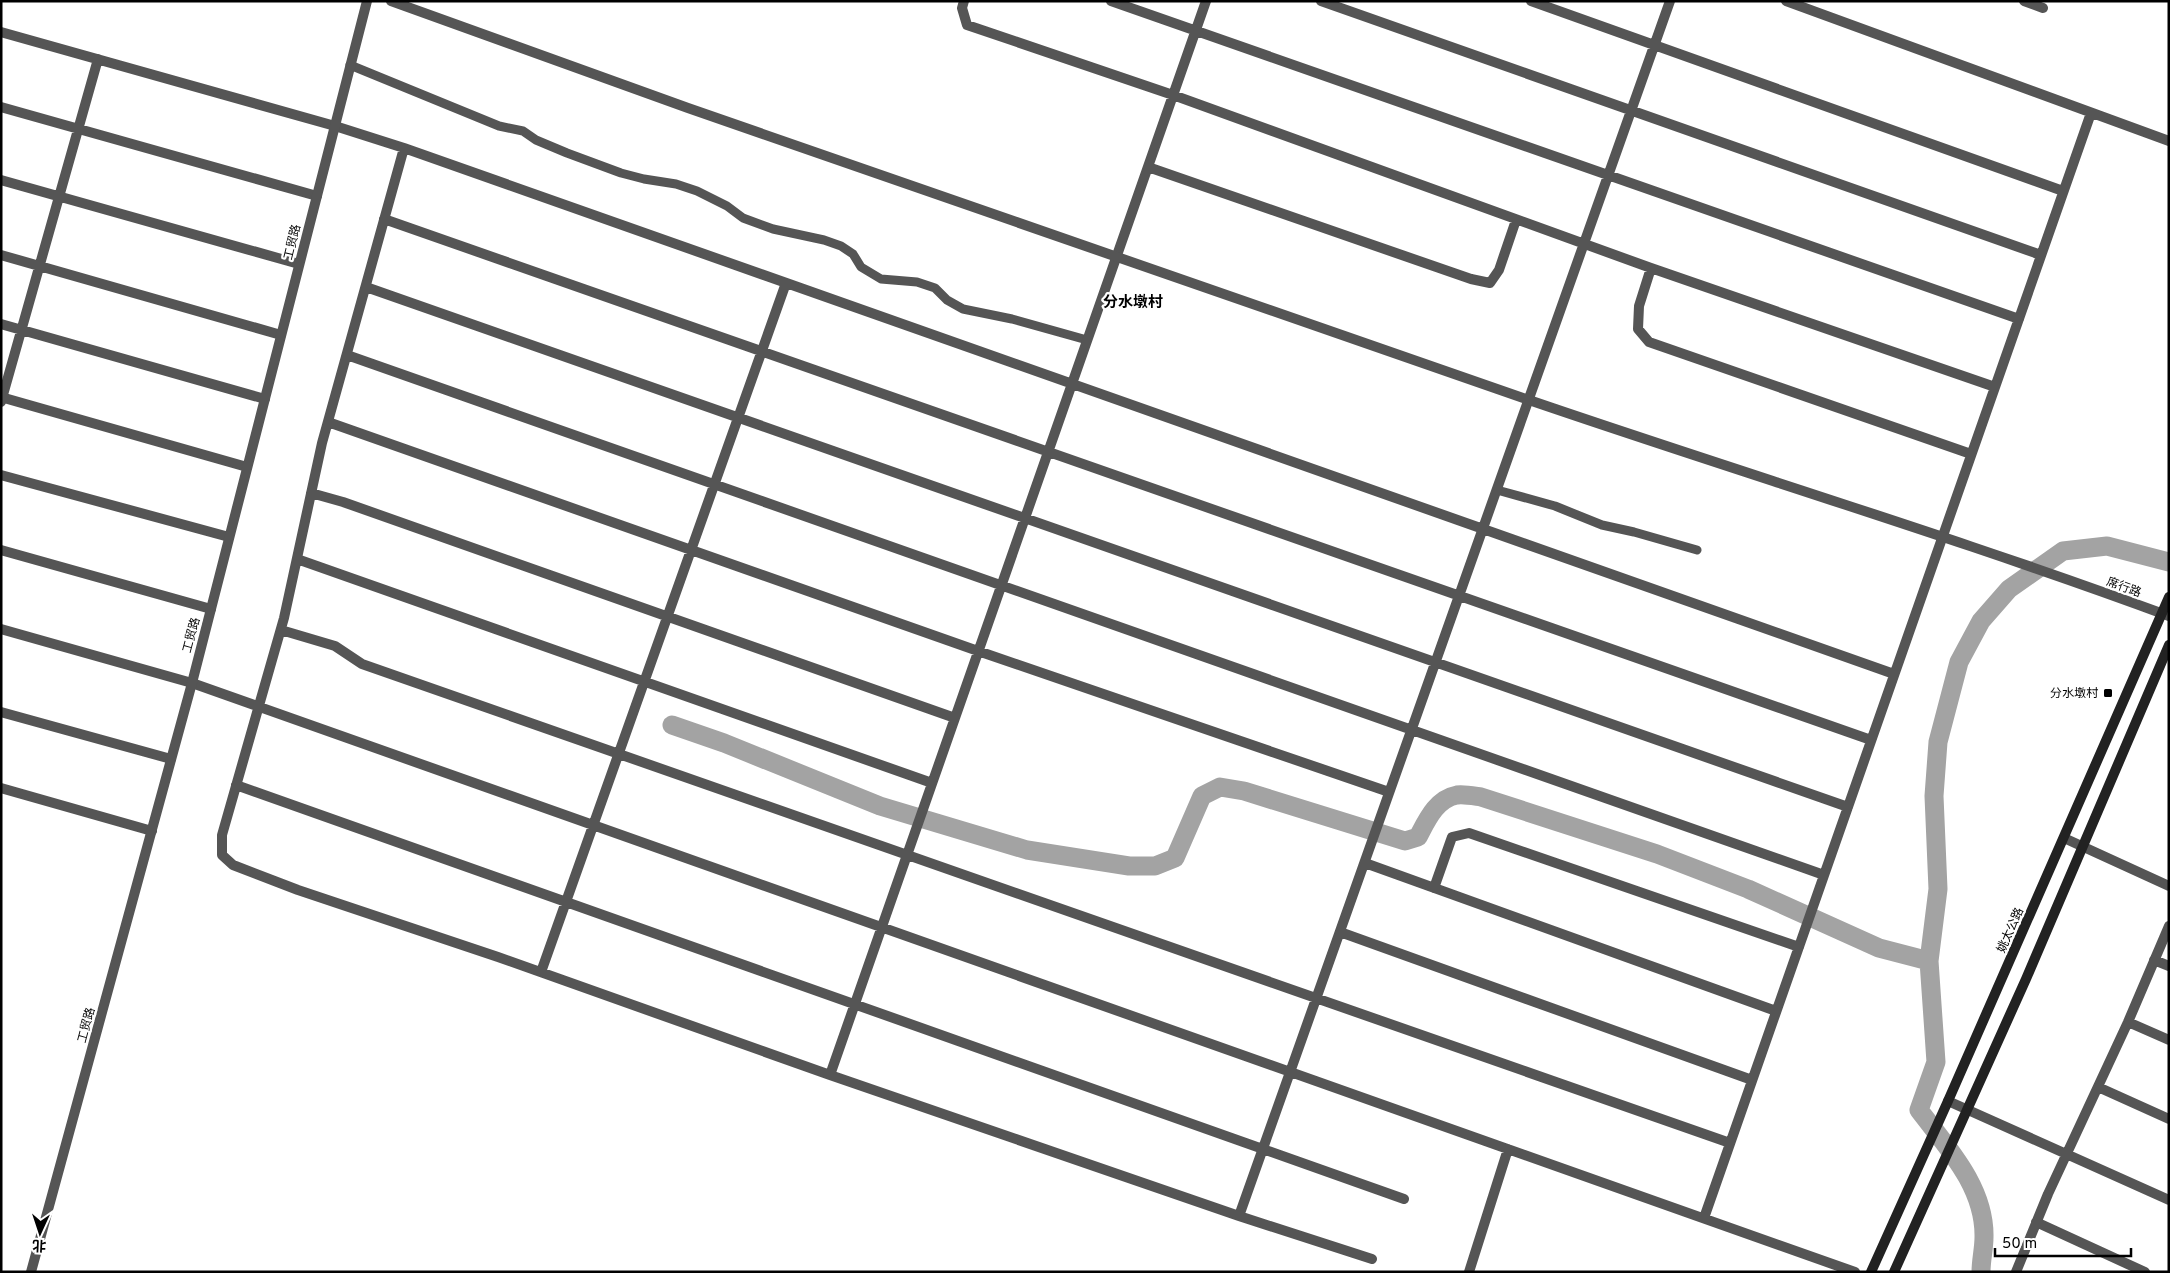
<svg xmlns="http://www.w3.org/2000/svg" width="2170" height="1273" font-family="Overpass,'Noto Sans SC',sans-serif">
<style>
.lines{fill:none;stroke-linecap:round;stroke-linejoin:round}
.canal{stroke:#a3a3a3;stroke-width:19}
.service{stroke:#555;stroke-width:9}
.minor{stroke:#555;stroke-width:10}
.tertiary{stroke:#555;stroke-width:10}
.secondary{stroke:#222;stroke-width:10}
.poi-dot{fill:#000;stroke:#fff;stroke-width:2}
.labels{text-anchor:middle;stroke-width:4.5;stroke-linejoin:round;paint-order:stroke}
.street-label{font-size:12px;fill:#000;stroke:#fff}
.poi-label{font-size:12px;fill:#000;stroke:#fff;text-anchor:end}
.quarter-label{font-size:15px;font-weight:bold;fill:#000;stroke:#fff}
</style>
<rect width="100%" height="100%" fill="#fff"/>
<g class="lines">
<path class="canal" d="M672,725L724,743L880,806L1027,850L1129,866H1155L1175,858L1202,796L1220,787L1244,791L1405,841L1418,837C1427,820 1436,799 1457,795C1464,794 1474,796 1481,797L1657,854L1748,889L1879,948L1929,961
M1981,1272C1981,1260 1984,1249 1984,1237C1985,1187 1947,1147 1919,1110L1936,1062L1929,961L1938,889L1934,796L1938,742L1959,662L1981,621L2009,589L2063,551L2107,546L2169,562"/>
<path class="service" d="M350,65L499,126L523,131L536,140L567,153L621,173L644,179L676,184L697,191L727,206L743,218L773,229L824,240L841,246L853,254L861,267L881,279L917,282L935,288L947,300L963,309L1012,319L1087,340
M1497,490L1555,506L1602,525L1634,532L1697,550"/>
<path class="minor" d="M964,1L962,8L967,25L1173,95L1651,268L1995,387
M1111,1L2019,319
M1321,1L2041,255
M1531,1L2063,191
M1786,1L2169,141
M2024,1L2043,8
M1,32L335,126L404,148L1894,674
M1,107L317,196
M404,148L322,443L284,618L222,835V855L233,865L298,890L498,957L830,1075L1239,1216L1372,1259
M1148,167L1471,279L1490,283L1499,270L1516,220
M1,180L299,264
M384,219L1871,740
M1,255L281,335
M1651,268L1639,306L1638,329L1649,342L1971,454
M366,287L1848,807
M1,324L265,399
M347,355L1824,875
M1,397L247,467
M1,402L98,59
M328,422L978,651L1389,792
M1,475L229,537
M311,493L343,502L955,718
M1,550L211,609
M297,559L932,783
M1,629L192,683L1855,1272
M281,630L335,646L362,664L1730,1143
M1,712L171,759
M236,785L1404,1199
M1,788L152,831
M2064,838L2169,886
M1365,863L1776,1011
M1434,888L1452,837L1469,833L1799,947
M1340,932L1752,1080
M2154,960L2169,966
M541,972L786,283
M2128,1022L2169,1040
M830,1075L1206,1
M2098,1087L2169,1119
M1948,1101L2169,1200
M1239,1216L1670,1
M1704,1218L2091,113
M2036,1222L2145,1272
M1469,1272L1508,1149
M2016,1272L2048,1194L2128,1022L2169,926"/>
<path class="tertiary" d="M391,1L688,108L1529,400C1742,473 1958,538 2169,616
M31,1272L192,683L367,1"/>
<path class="secondary" d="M1871,1272L1948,1101L2169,597
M1894,1272L2026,979L2169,645"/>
</g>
<rect class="poi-dot" x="2103" y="688" width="10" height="10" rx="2.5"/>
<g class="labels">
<g class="street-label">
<text transform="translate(292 242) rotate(-76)" y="4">工贸路</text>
<text transform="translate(2124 587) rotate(20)" y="4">席行路</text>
<text transform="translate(191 635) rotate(-75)" y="4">工贸路</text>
<text transform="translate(2010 930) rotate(-66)" y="4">姚太公路</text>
<text transform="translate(86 1025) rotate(-75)" y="4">工贸路</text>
</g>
<g class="poi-label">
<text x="2098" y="697">分水墩村</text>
</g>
<g class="quarter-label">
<text x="1133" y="307">分水墩村</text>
</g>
</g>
<rect width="2170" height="1273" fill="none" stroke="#000000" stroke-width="5"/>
<g transform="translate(40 1233) rotate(183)" stroke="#ffffff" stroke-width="4" paint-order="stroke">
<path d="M0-4L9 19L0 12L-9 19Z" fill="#000000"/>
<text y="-8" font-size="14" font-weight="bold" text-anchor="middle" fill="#000000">北</text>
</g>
<path d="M1995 1248v8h136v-8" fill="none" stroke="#000000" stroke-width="2.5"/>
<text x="2002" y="1248" font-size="15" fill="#000000" stroke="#ffffff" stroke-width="4" paint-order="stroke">50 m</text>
</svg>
